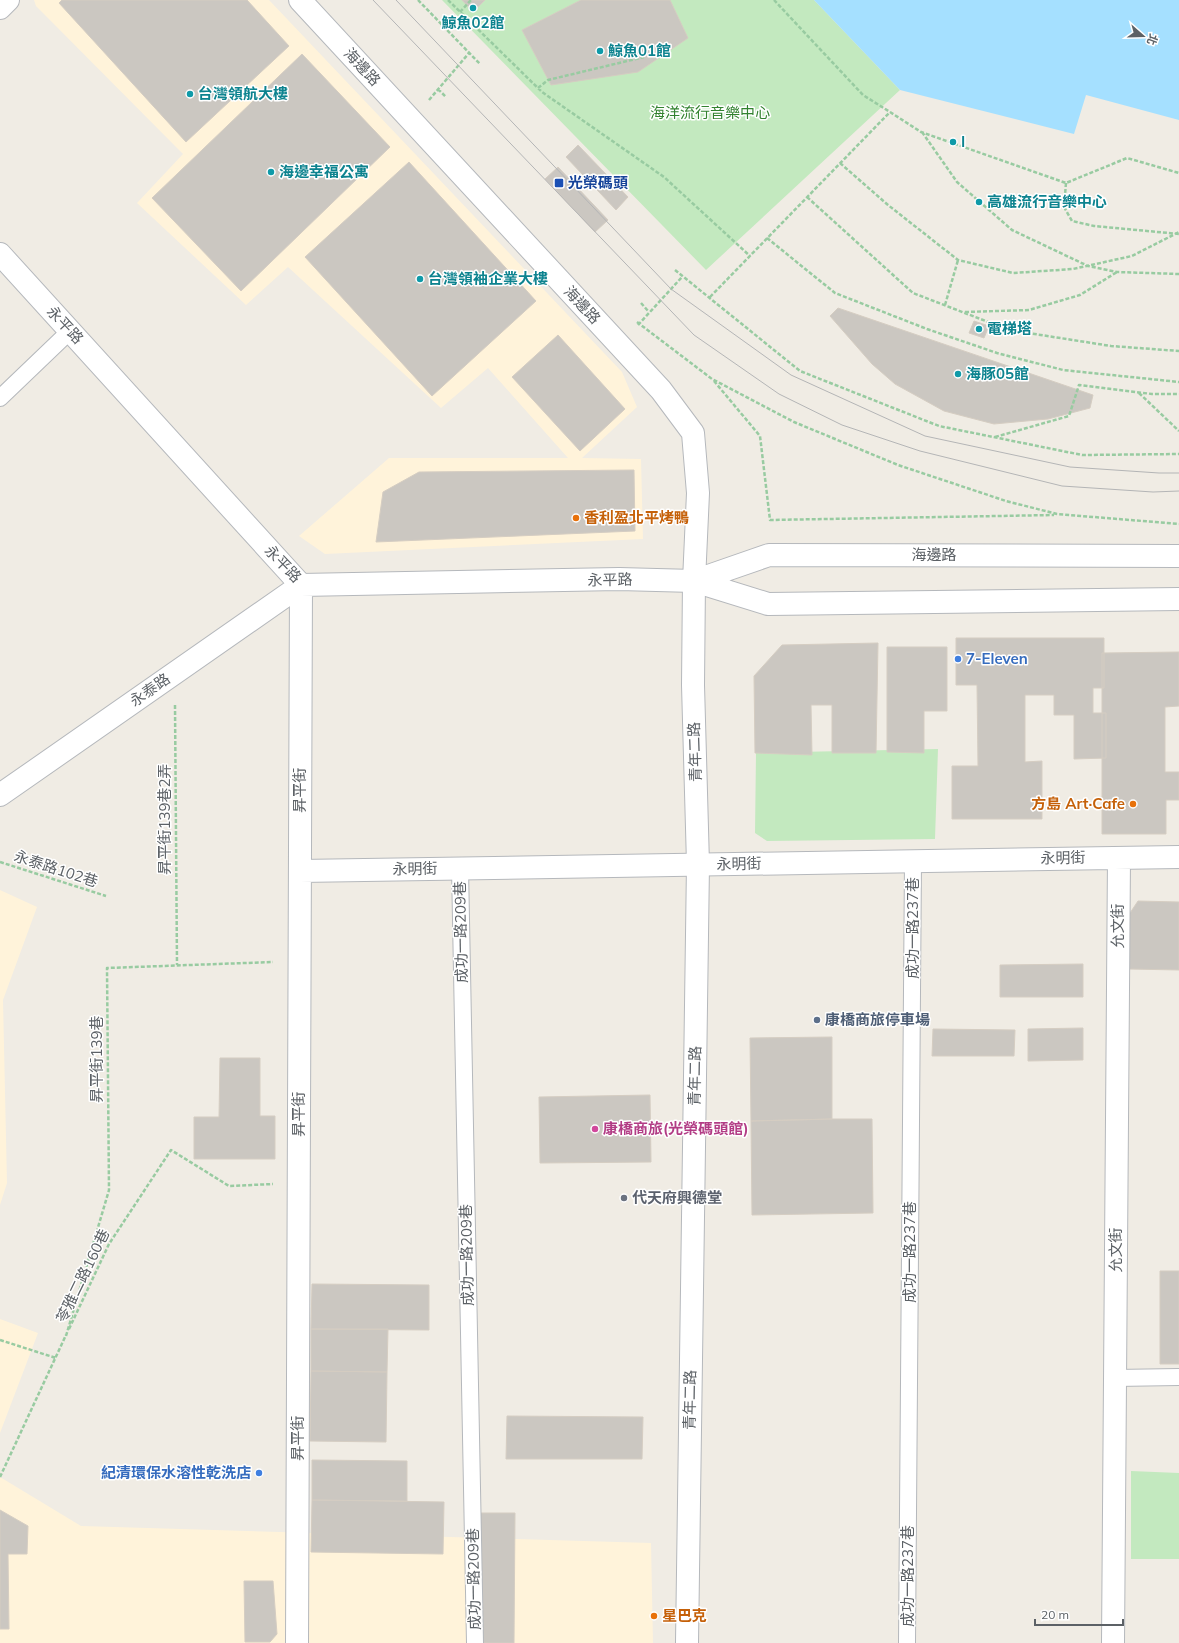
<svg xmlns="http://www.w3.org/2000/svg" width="1179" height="1643" font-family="Mulish,'Noto Sans TC',sans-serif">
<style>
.commercial{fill:#fff3da}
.green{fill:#c3e9bf}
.water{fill:#a5e0ff}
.building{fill:#cbc7c1;stroke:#d5cdc2}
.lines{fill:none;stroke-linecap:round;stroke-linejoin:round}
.service-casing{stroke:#b5b8bc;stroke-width:18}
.minor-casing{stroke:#b5b8bc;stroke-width:24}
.tertiary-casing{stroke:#b5b8bc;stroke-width:24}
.path{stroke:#98cba1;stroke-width:2.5;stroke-dasharray:4 2;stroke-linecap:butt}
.service{stroke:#fff;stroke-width:16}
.minor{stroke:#fff;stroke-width:22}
.tertiary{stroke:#fff;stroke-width:22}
.tram{stroke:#b4b5b6;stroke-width:1}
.culture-dot{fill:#0f9aa8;stroke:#fff;stroke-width:1.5}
.transit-dot{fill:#1a4fb4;stroke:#fff;stroke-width:1.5}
.food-dot{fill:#e8710a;stroke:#fff;stroke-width:1.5}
.shop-dot{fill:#3f7fe0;stroke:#fff;stroke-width:1.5}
.service-dot{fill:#5c6f8a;stroke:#fff;stroke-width:1.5}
.hotel-dot{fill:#d1479c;stroke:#fff;stroke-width:1.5}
.worship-dot{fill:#6b7280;stroke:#fff;stroke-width:1.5}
.labels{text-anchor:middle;stroke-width:3;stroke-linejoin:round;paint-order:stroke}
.culture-label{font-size:15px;font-weight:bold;fill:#0d838f;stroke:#fff;text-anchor:start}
.street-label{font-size:15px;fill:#5c6166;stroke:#fff}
.park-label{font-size:15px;fill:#32822f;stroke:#fff}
.transit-label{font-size:15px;font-weight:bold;fill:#164399;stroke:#fff;text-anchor:start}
.food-label{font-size:15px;font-weight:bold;fill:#c56008;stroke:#fff;text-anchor:start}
.shop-label{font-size:15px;font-weight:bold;fill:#366cbe;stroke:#fff;text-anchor:start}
.service-label{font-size:15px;font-weight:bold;fill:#4e5e75;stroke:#fff;text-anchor:start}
.hotel-label{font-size:15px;font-weight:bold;fill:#b23c85;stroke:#fff;text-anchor:start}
.worship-label{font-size:15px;font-weight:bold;fill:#5b616d;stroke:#fff;text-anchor:start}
</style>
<rect width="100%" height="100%" fill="#f0ece4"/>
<path class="commercial" d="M34,0H269L622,372L637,407L582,458L641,459L643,539L325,554L299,536L389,458H568L488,368L441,408L288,267L246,305L137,203L183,154L36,6Z
M0,890L37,907L3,1000L7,1183L0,1205Z
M0,1319L38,1333L0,1433Z
M0,1477L81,1526L651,1543L653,1643H0Z"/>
<path class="green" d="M442,0H814L900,90L706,270Z
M938,749L935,839L767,841L755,833L756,753Z
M1131,1471L1179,1473V1559H1131Z"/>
<path class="water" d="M814,0H1179V120L1086,95L1074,134L900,90Z"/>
<path class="building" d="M62,0H247L289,46L186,142L59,3Z
M462,0H485L473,12Z
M581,0H670L688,38L638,72L551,85L522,30Z
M302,54L390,147L241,291L152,198Z
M578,145L628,197L616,210L566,157Z
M409,162L536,301L432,396L305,257Z
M558,167L608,220L595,232L545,179Z
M838,308L1093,395L1090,408L1048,419L994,424L944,411L895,384L872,364L830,316Z
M974,321L989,326L984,338L969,333Z
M558,335L625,409L580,451L512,377Z
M634,470L635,531L376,542L383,492L419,472Z
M956,638H1104V688H1093V713H1106V758L1074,759V715H1054V695H1025V762L1042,761V819H952V766H978L977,685H956Z
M878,643L876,753H832V705H811L812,755L755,753L754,676L782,645Z
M887,647H947V711H924V753L887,752Z
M1179,652V706L1165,707V772H1179V800H1166V834H1102V653Z
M1138,901L1179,902V970L1129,969L1130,913Z
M1083,964V997H1000V965Z
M1083,1028V1060L1028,1061V1029Z
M933,1029L1015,1030L1014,1056H932Z
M832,1037V1119L751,1121L750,1038Z
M220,1058H260V1116H275V1159H194V1117H219Z
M650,1095L651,1162L540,1163L539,1097Z
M832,1119H872L873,1213L752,1215L751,1121Z
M1160,1271H1179V1364H1160Z
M312,1284L429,1285V1330L311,1329Z
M311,1329H388L387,1372L311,1371Z
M311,1371L387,1372L386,1442L310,1441Z
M507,1416L643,1417L642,1459H506Z
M312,1460L407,1461V1501L312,1500Z
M312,1500L444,1502L443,1554L311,1552Z
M0,1510L28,1526L27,1554H8L9,1629H0Z
M478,1513H515L514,1643H477Z
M244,1581H273L277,1634L270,1642H245Z"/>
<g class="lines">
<defs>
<path id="service" d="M0,398L71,330
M460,868L475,1643
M1115,1378L1179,1377
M907,1643L913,861"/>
<path id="minor" d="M300,0L661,390L693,433L698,493L694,581
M0,8L8,0
M0,254L301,585L619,579L694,581L768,604L1179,599
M694,581L769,555L1179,556
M0,795L301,585
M300,871L1179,857
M297,1643L301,585
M1113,1643L1119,858"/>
<path id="tertiary" d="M687,1643L698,864L693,685L694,581"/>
</defs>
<use href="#service" class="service-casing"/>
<use href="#minor" class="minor-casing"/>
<use href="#tertiary" class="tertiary-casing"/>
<path class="path" d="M418,0L480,64
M448,0L542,92L664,177L750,256
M774,0L863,95L890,112L921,132L1066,183L1127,158L1179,173
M460,12L471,0
M538,88L548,80L644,57
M438,89L446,97
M429,100L469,53
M922,132L957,182L1012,230L1088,266L1117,272L1179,274
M840,163L888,205L958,260L1013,273L1073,269L1132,256L1179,232
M1066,183L1064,207L1072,221L1094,226L1179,234
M807,197L913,293L1009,330L1111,346L1179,351
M767,238L835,293L927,329L997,353L1063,370L1179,382
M675,270L800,371L939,426L1082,455L1179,454
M710,297L890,112
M641,303L649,312
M945,305L958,260
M965,312L1029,310L1080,295L1117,272
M637,322L712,379L794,422L898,465L1006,501L1057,514L1179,524
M638,325L682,277
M714,381L760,436L770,520L1054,515
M1139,393L1179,431
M995,437L1069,416L1079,385L1152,394H1179
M175,705L177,965
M0,862L106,896
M69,1329L109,1244L171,1150L229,1186L273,1184
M66,1336L109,1190L107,968L273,962
M0,1340L56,1358
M0,1477L66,1335"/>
<use href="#service" class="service"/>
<use href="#minor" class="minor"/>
<use href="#tertiary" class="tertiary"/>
<path class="tram" d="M373,0L694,335L779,394L842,425L920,451L1062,486L1153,492L1179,491
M396,0L671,289L791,375L925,436L1070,467L1159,473H1179"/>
</g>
<g class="culture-dot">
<circle cx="473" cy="8" r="4"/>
<circle cx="600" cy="51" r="4"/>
<circle cx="190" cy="94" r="4"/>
<circle cx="953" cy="142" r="4"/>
<circle cx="271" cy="172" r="4"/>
<circle cx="979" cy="202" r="4"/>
<circle cx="420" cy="279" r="4"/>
<circle cx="979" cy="329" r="4"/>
<circle cx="958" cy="374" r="4"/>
</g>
<rect class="transit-dot" x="554" y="178" width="10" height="10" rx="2"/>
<g class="food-dot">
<circle cx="576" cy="518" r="4"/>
<circle cx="1133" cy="804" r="4"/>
<circle cx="654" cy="1616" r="4"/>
</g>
<g class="shop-dot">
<circle cx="958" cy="659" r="4"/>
<circle cx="259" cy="1473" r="4"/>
</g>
<circle class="service-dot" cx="817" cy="1020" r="4"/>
<circle class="hotel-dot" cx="595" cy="1129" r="4"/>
<circle class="worship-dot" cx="624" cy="1198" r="4"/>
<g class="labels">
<g class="culture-label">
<text x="473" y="28" text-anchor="middle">鯨魚02館</text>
<text x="608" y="56">鯨魚01館</text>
<text x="198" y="99">台灣領航大樓</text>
<text x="961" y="147">I</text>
<text x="279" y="177">海邊幸福公寓</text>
<text x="987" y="207">高雄流行音樂中心</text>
<text x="428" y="284">台灣領袖企業大樓</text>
<text x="987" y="334">電梯塔</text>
<text x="966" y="379">海豚05館</text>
</g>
<g class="street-label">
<text transform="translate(362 67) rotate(47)" y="5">海邊路</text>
<text transform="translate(582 305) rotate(47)" y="5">海邊路</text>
<text transform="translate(65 325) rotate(47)" y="5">永平路</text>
<text x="934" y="560">海邊路</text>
<text transform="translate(283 564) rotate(46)" y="5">永平路</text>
<text transform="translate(610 580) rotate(-1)" y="5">永平路</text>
<text transform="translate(150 690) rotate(-35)" y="5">永泰路</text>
<text transform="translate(695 752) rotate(-92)" y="5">青年二路</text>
<text transform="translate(300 790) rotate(-90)" y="5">昇平街</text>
<text transform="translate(165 819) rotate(-90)" y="5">昇平街139巷2弄</text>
<text transform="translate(1063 858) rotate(-1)" y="5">永明街</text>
<text transform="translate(739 864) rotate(-1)" y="5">永明街</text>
<text transform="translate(56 869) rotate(18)" y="5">永泰路102巷</text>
<text transform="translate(415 869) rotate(-1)" y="5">永明街</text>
<text transform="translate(1118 926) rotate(-90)" y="5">允文街</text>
<text transform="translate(913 928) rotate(-90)" y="5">成功一路237巷</text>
<text transform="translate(461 932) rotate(-91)" y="5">成功一路209巷</text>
<text transform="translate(97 1059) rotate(-90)" y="5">昇平街139巷</text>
<text transform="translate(695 1076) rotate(-89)" y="5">青年二路</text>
<text transform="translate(299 1114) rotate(-90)" y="5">昇平街</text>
<text transform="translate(1116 1250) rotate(-90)" y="5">允文街</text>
<text transform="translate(910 1252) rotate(-90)" y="5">成功一路237巷</text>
<text transform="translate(467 1255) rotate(-91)" y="5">成功一路209巷</text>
<text transform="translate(83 1276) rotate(-64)" y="5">苓雅二路160巷</text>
<text transform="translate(690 1400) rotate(-89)" y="5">青年二路</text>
<text transform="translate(298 1438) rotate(-90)" y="5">昇平街</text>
<text transform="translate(908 1576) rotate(-90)" y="5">成功一路237巷</text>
<text transform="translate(474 1579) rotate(-91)" y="5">成功一路209巷</text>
</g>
<g class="park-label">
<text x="710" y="118">海洋流行音樂中心</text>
</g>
<g class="transit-label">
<text x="568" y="188">光榮碼頭</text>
</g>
<g class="food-label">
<text x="584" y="523">香利盈北平烤鴨</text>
<text x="1125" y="809" text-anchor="end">方島 Art·Cafe</text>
<text x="662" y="1621">星巴克</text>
</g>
<g class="shop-label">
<text x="966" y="664">7-Eleven</text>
<text x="251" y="1478" text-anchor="end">紀清環保水溶性乾洗店</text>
</g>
<g class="service-label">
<text x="825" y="1025">康橋商旅停車場</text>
</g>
<g class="hotel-label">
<text x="603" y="1134">康橋商旅(光榮碼頭館)</text>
</g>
<g class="worship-label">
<text x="632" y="1203">代天府興德堂</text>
</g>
</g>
<g transform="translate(1143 36) rotate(110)" stroke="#ffffff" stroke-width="3" paint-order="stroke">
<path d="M0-3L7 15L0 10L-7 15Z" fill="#5c6166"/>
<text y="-6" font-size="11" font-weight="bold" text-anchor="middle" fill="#5c6166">北</text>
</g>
<path d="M1035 1619v6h88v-6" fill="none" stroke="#5c6166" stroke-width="2"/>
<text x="1041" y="1619" font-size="12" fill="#5c6166" stroke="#ffffff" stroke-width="3" paint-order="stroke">20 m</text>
</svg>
